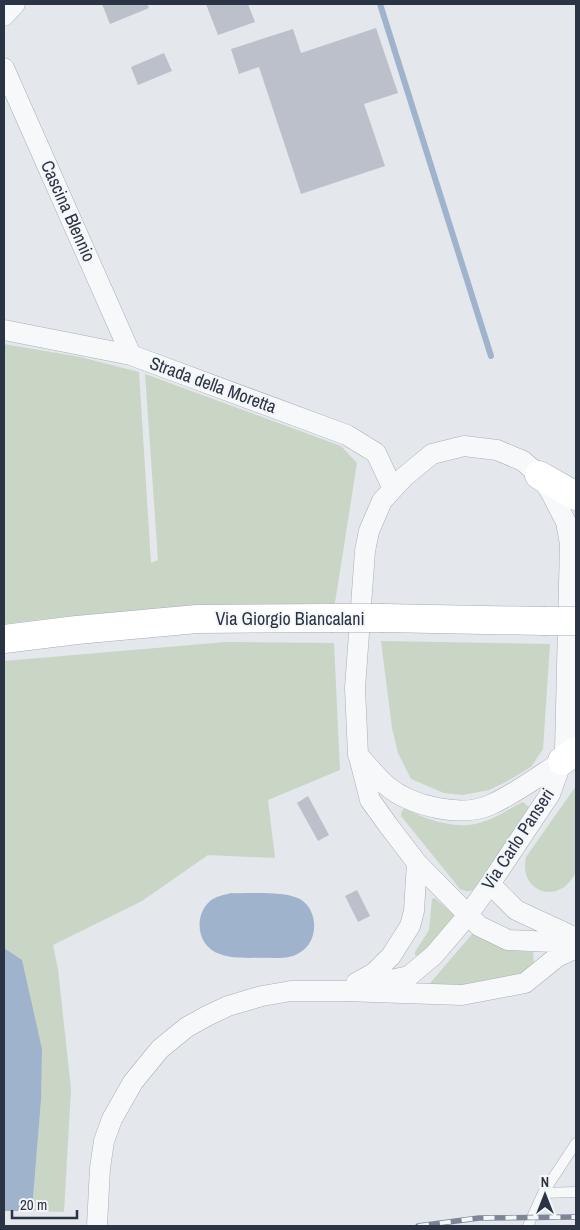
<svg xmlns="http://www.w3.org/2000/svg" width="580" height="1230" font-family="'Archivo Narrow',sans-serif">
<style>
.green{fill:#c9d6c5}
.water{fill:#9fb4cc}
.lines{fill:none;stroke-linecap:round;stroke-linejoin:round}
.stream{stroke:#9fb4cc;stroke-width:6}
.building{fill:#bbc0ca}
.service-casing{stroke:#a9aeb7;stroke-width:11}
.minor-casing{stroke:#a9aeb7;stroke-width:21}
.primary-casing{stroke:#a3abb8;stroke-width:29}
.service{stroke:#f7f8fa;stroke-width:10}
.minor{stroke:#f7f8fa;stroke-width:20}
.primary{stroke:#fff;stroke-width:28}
.rail-casing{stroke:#7d8696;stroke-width:5.5}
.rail{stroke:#f4f6f9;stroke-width:4;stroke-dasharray:11;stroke-linecap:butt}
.primary-bridge-casing{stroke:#a3abb8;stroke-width:29;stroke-linecap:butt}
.primary-bridge{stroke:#fff;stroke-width:28}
.labels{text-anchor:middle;stroke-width:4;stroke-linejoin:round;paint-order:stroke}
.street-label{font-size:18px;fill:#2b3445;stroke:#f4f6f9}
</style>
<rect width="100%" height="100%" fill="#e4e7ec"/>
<path class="green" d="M4,344L80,357L139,372L151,563L158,560L145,374L341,446L357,463L335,603C223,606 115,609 4,624Z
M381,641L550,644L543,749L531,767L506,782L489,790L463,795L444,793L411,779L398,753L392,728Z
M226,642L334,643L340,770L268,800L275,858L208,855L142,901L53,945L58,969L71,1089L64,1212L32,1211L41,1101L22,961L4,948V661Z
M576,786L575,874C558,906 518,892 526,857Z
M523,802L529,807L477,888C471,892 466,892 460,889L401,816L402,810L405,809C430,821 461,832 488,820C501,815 512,807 523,802Z
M435,898L455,916L432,945L419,955H415V952L429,930L432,899Z
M473,933C493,943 510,951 533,952L534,967C503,985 465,985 430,986L431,982Z"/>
<path class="water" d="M231,893C250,894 288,890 303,901C319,914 318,943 299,953C291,958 282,958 273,958C256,957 235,960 220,954C197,947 193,916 210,901C216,896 224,895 231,893Z
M4,948L22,960L42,1049L41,1101L32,1211H4Z"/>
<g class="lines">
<path class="stream" d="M380,4L491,356"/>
</g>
<path class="building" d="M102,4H147L149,8L110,24Z
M206,4H248L255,22L218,35Z
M376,28L398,93L364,104L385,166L301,194L259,67L239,74L231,49L293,29L301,53Z
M164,53L172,71L138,85L131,67Z
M308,796L329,835L318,841L297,803Z
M357,890L370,916L358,922L345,896Z"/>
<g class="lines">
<defs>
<path id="service" d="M543,1193L576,1192
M528,1226L543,1193L576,1143"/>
<path id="minor" d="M4,16L15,4
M4,68L131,355
M4,330L131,355L347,435L376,453L393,489
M464,446L497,450L523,461L539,475L550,491L566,522L570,544L565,750L562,761C539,776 515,794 490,805C461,818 411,806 387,786C377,777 368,766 358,755L355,688L365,551L369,531L382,501L404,477L432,454Z
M359,757L370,800L388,825L417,863L479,926L508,940L576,943
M490,884L516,910L576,938
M356,983L374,973L391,956L410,926L414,911L417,863
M373,984L409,976L434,955L468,915L490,884L550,794L562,761
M97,1226L100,1168L104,1141L112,1119L133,1082L160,1049L187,1027L207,1016L228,1006L262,996L291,991H344L462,995L525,983L557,957L576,948"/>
<path id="primary" d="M539,475L576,496
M383,618L543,621
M4,639L77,630L197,619L330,618
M562,761L576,751"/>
</defs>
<use href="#service" class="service-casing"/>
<use href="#minor" class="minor-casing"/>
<use href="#primary" class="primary-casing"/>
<use href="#service" class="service"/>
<use href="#minor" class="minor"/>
<use href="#primary" class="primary"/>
<defs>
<path id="rail" d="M418,1226L479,1218L576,1217"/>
</defs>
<use href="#rail" class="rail-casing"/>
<use href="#rail" class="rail"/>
<defs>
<path id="primary-bridge" d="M330,618H383
M543,621H576"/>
</defs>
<use href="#primary-bridge" class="primary-bridge-casing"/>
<use href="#primary-bridge" class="primary-bridge"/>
</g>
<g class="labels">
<g class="street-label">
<text transform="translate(68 211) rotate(66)" y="6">Cascina Blennio</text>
<text transform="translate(213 385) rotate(20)" y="6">Strada della Moretta</text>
<text x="290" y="625">Via Giorgio Biancalani</text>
<text transform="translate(518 839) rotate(-57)" y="6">Via Carlo Panseri</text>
</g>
</g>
<rect width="580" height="1230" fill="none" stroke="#2b3445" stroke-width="10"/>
<g transform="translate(545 1195)" stroke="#f4f6f9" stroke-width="4" paint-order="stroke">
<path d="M0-4L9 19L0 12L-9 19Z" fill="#2b3445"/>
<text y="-8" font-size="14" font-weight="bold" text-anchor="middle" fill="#2b3445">N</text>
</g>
<path d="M12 1210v8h65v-8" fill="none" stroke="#2b3445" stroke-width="2.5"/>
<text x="20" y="1210" font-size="15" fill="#2b3445" stroke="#f4f6f9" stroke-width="4" paint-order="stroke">20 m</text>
</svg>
